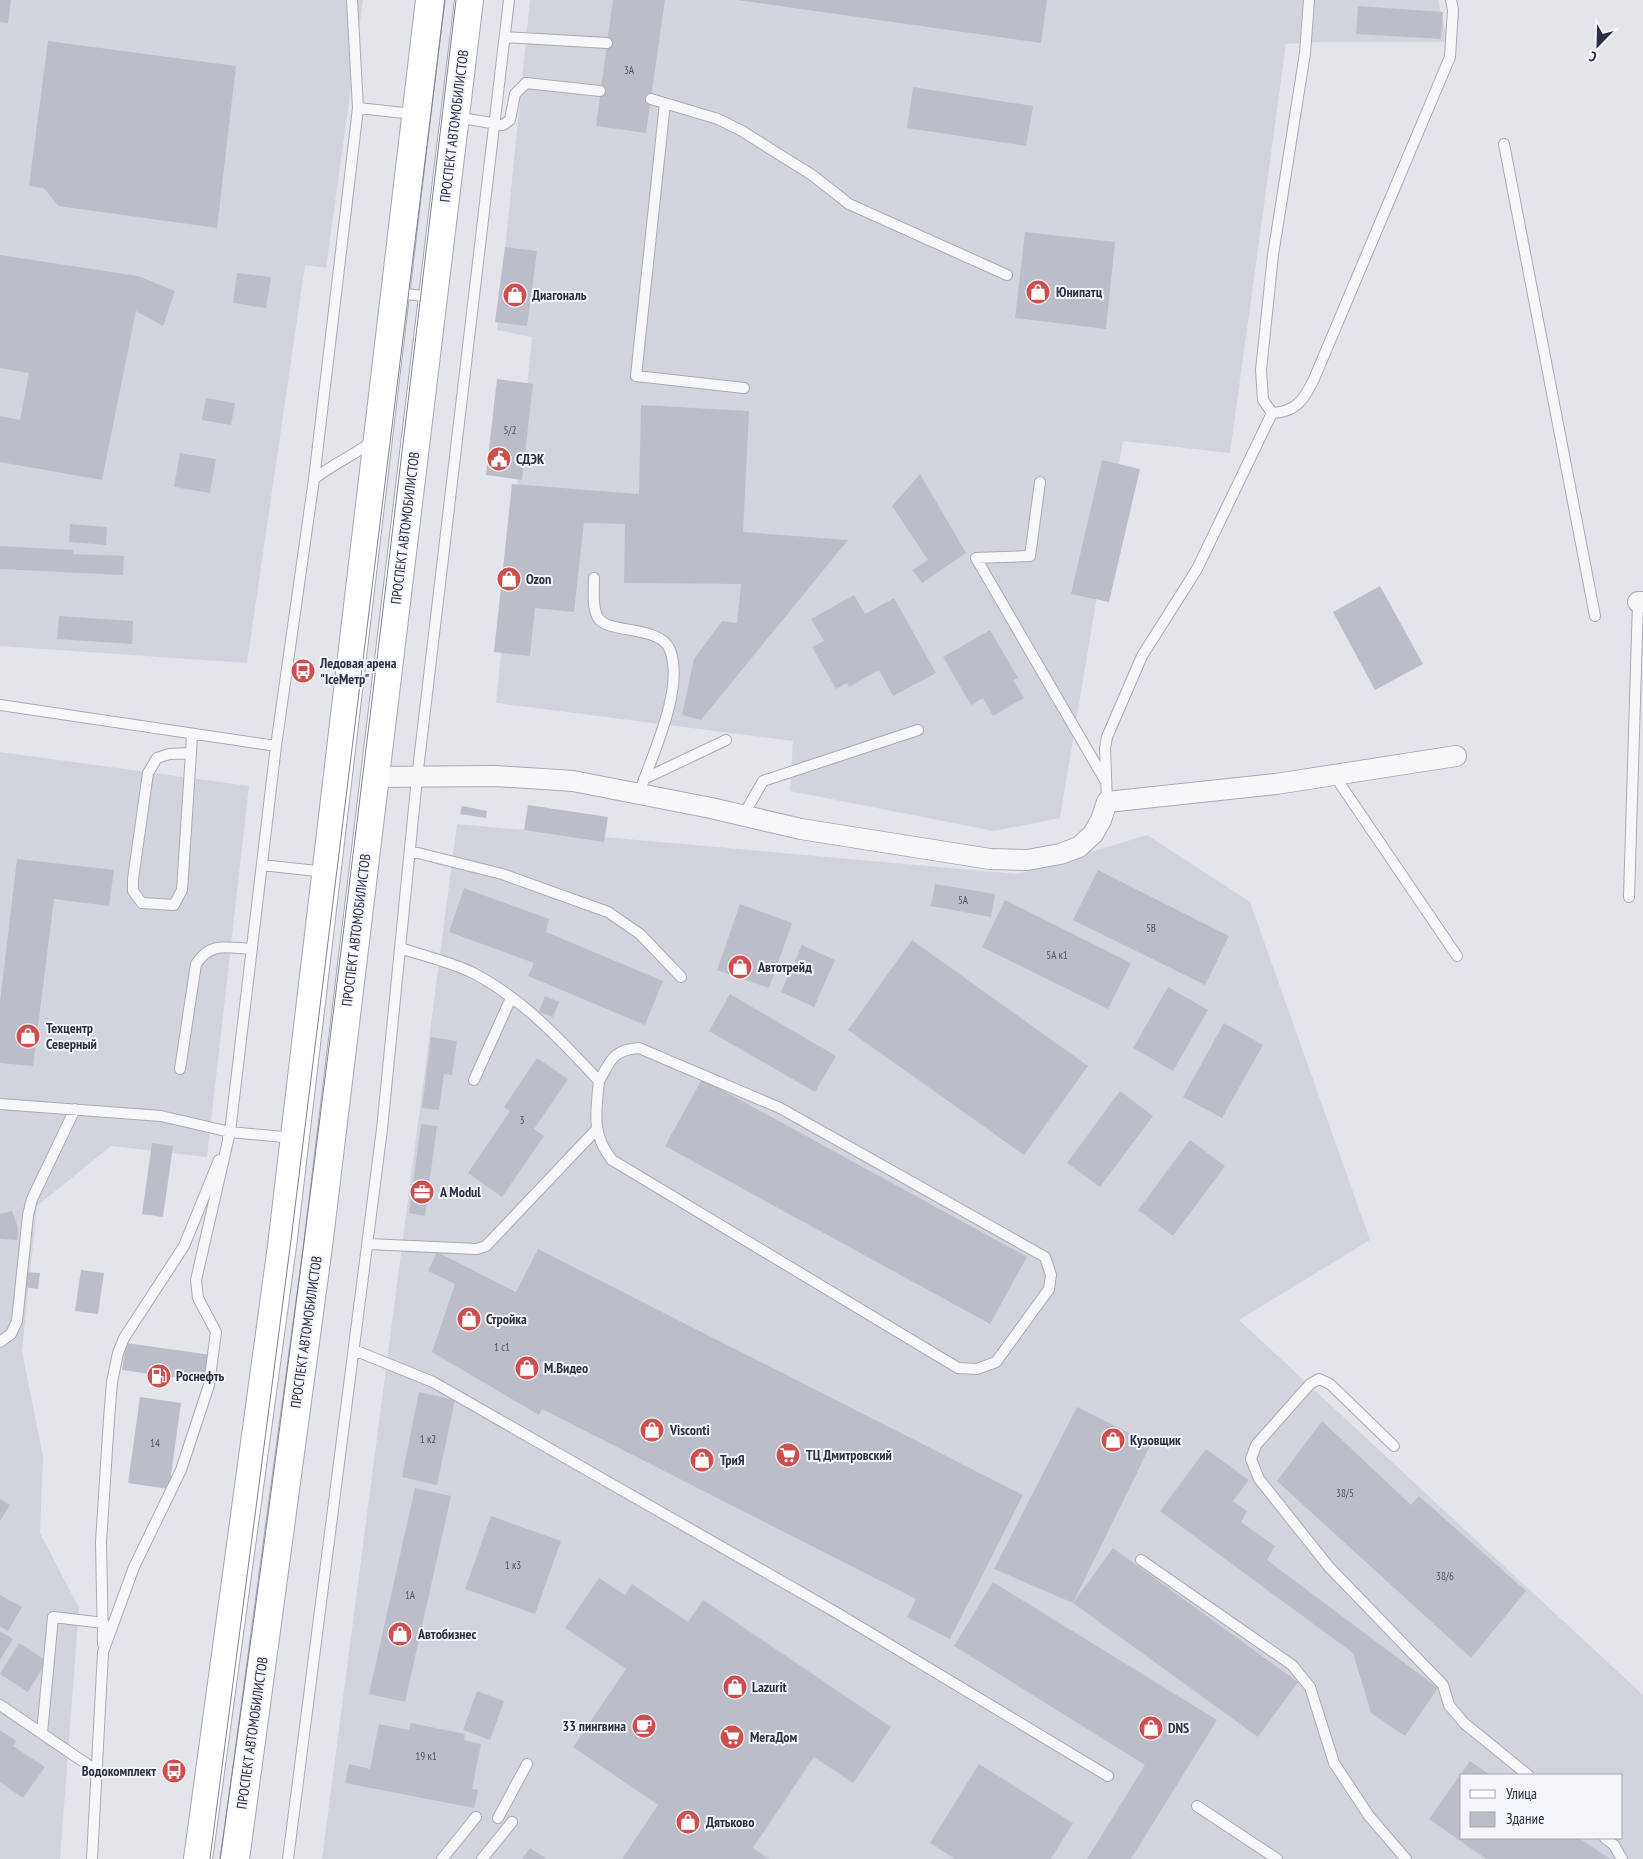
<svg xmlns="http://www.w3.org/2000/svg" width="1643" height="1859" font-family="'PT Sans Narrow',sans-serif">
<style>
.built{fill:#d2d4dd;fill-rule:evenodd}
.building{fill:#bbbec9}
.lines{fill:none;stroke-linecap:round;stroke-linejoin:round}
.lane-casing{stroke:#a9abb6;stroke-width:12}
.street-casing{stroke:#a9abb6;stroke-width:22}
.primary-casing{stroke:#a3a8b7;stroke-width:30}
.lane{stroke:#f7f7fa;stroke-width:10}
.street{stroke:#f7f7fa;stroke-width:20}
.primary{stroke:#fff;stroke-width:28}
.tram{stroke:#7d8295;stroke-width:1}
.labels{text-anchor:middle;stroke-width:4;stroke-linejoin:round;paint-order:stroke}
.number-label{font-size:11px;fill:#4f5465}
.street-label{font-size:14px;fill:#2b3044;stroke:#f4f5f9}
.poi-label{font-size:14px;font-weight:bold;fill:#2b3044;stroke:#f4f5f9;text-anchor:start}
</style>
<rect width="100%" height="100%" fill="#e4e5eb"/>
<path class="built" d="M0,0H363L326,268L305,265L247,663L0,646Z
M530,0H1438L1448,42H1319L1286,44L1230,453L1123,441L1060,818L994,831L790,791L793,741L496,703L532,337L497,330Z
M0,752L249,786L207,1157L111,1146L37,1206L22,1351L43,1457L40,1533L79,1608L60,1859H0Z
M457,824L1018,874L1147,835L1250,902L1370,1240L1239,1320L1643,1695V1859H322ZM1462,1775H1622V1838H1462Z"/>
<path class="building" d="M0,0H11L8,23L0,22Z
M613,0H665L646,133L596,126Z
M737,0H1047L1041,43Z
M1358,6L1443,12L1441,39L1356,34Z
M48,41L236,66L217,228L58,206L44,188L29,186Z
M913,87L1033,106L1026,146L907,128Z
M1025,232L1115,242L1106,329L1015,318Z
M505,247L537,251L527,326L495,322Z
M0,255L138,276L175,291L163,326L136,311L102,480L0,462V416L20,420L29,373L0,368Z
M237,273L271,277L266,308L233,303Z
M497,379L533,384L522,480L486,475Z
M206,398L235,403L231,425L202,420Z
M641,405L749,411L743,532L848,540L701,720L682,715L694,659L722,621L737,623L741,584L624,583L625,524L584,523L574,612L535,608L530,656L494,652L512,484L639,494Z
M180,453L216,459L210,493L174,487Z
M1102,460L1140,469L1109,602L1071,594Z
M920,474L966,553L922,583L912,570L928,560L892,506Z
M70,524L107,527L106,545L69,542Z
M0,546L73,550V554L124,556L123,575L0,569Z
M1380,586L1423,664L1375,690L1333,612Z
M854,595L865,614L894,598L936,673L893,696L879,670L849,687L847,683L836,689L812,647L824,641L811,619Z
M59,616L133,621L132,644L57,639Z
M990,630L1018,678L1013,680L1024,698L993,716L983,698L971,705L943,657Z
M528,805L608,817L604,842L524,830Z
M462,806L487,811L486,818L460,814Z
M17,859L114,870L109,906L54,899L33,1066L0,1063V1002Z
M1098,870L1229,936L1205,985L1073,920Z
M935,884L995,894L991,917L931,906Z
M464,888L549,919L546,932L663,981L645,1025L528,976L534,963L449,932Z
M1005,900L1131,963L1108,1009L982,947Z
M740,904L792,923L769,988L717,970Z
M912,940L1088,1066L1024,1155L848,1030Z
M802,945L835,960L814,1007L781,992Z
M1168,987L1208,1010L1173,1071L1133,1048Z
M730,994L836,1056L815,1092L709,1031Z
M545,996L559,1002L553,1017L539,1012Z
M1224,1023L1263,1045L1222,1118L1183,1097Z
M431,1037L457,1041L452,1075L444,1074L439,1110L422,1108Z
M537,1058L568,1079L534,1129L544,1136L502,1197L468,1173L510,1111L504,1107Z
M702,1079L1027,1257L990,1324L665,1146Z
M1120,1091L1153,1116L1100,1187L1067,1163Z
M421,1124L437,1126L425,1216L409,1213Z
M1190,1140L1225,1166L1173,1236L1138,1210Z
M152,1143L173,1146L163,1217L142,1214Z
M12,1211L18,1228L17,1240L0,1239V1214Z
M538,1249L1023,1495L950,1639L907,1617L916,1599L542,1409L539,1415L432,1352L455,1284L428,1271L437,1252L516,1292Z
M81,1270L104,1273L98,1314L75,1311Z
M25,1272L40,1273L38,1289L23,1287Z
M126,1343L212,1355L208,1382L122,1370Z
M419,1392L455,1400L437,1485L402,1477Z
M140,1397L181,1403L169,1489L128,1483Z
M1077,1407L1151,1444L1073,1603L1113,1548L1298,1682L1258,1737L1073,1603L994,1569Z
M1322,1421L1411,1505L1419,1496L1526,1591L1471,1658L1277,1481Z
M1206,1449L1249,1480L1233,1501L1247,1511L1241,1522L1275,1546L1267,1560L1438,1688L1405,1736L1371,1713L1353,1653L1160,1511Z
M415,1488L451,1496L405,1702L369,1694Z
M0,1499L10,1505L0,1521Z
M491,1516L561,1541L535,1614L465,1589Z
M599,1578L625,1595L632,1584L688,1622L703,1600L891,1727L853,1783L814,1757L753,1848L769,1859H622L658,1805L573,1747L626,1669L565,1628Z
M993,1582L1217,1720L1131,1859H1087L1145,1765L954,1646Z
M0,1595L22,1607L8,1631L0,1626Z
M0,1631L13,1639L0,1660Z
M19,1643L47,1661L28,1692L0,1674Z
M477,1691L504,1701L490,1740L463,1730Z
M411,1723L465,1734L464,1740L481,1744L472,1789L478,1790L474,1808L345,1783L349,1764L370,1769L379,1724L409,1730Z
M0,1730L16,1741L13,1746L45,1767L23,1798L0,1782Z
M1470,1761L1490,1775H1462V1838H1579L1610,1859H1486L1429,1819Z
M979,1764L1073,1823L1051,1859H955L930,1843Z
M530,1848L547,1859H522Z"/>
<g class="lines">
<defs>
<path id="lane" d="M352,0L358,108L414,114
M505,37L607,43
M651,99L718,119L742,131L812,175L849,204L1007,275
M665,103L636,376L744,388
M456,117L503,125L510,120L515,94L526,83L600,91
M1504,144L1595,616
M397,293L432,297
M1272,413C1296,412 1304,400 1314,379L1450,57L1453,10L1451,0
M314,479L358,108
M1040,482L1030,556L976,558L1106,782
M594,578C594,590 592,605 597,616C605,635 660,624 670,650C685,689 651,757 639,794
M0,705L276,746L230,1132L196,1280L198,1298L216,1332L209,1385L181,1470L134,1567L103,1652L92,1859
M276,746L314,479C333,464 354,455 373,441
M191,753L169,754L157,758L148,773L133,879V891L142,903L174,905L182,890L191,753L192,734
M1334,775L1457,956
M644,779L726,740
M1107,802L1105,748L1107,737L1142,656L1197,569L1272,413L1263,400L1261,370L1273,255L1305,53L1309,0
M743,816L763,781L918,730
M410,851L502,874L608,912L640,934L681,977
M262,865L326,872
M1629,897L1638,602
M400,948C424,956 451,962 473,973C522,998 562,1041 599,1081C596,1112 591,1134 612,1160L958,1368L977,1369L996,1362L1049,1289L1051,1275L1045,1257L780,1108L639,1048C613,1050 611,1060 599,1081
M180,1069L196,964C211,941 227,948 252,949
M474,1080L511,998
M0,1104L161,1116L230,1132
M228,1138L230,1132L294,1138
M368,1244L477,1249L486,1246L596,1130
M0,1342L11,1334L17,1321L28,1215L32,1199L75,1109
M354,1350L433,1382L837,1613L1108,1776
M1394,1446L1330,1384L1319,1379L1310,1384L1256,1445L1251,1459L1259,1479L1329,1567L1443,1685L1449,1705L1464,1723L1528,1775
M1141,1560L1292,1665L1310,1687L1334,1763L1369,1816L1406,1859
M103,1644L101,1542L109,1419L112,1382L118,1353L124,1338L184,1246L219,1160
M0,1705L97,1771
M42,1733L53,1617L104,1623
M1197,1806L1277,1859
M498,1818L527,1764
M1605,1838L1614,1845L1622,1859
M288,1859L382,1129L417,778L509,0
M442,1859L476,1817
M482,1859L512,1822"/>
<path id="street" d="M1638,602H1643
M375,777L495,776L573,781L711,808L801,829L990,859L1027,860L1060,854L1079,847L1093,834L1101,820L1107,802L1276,784L1456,756"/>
<path id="primary" d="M198,1859L282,1246L430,0
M235,1859L318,1246L469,0"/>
</defs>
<use href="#lane" class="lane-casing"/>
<use href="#street" class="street-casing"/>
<use href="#primary" class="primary-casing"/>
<use href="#lane" class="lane"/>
<use href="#street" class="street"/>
<use href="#primary" class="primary"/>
<path class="tram" d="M210,1859L291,1240L445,0
M220,1859C309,1241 382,620 456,0"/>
</g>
<defs>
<symbol id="shop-disc" viewBox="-11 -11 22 22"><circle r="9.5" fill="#cd4e4c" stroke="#f4f5f9"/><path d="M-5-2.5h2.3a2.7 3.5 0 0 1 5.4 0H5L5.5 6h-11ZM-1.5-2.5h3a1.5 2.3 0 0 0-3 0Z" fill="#fff"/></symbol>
<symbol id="civic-disc" viewBox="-11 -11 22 22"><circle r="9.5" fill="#cd4e4c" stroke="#f4f5f9"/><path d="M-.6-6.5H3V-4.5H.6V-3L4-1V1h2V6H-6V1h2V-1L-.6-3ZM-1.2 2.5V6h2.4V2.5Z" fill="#fff"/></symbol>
<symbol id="bus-disc" viewBox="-11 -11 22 22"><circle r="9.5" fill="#cd4e4c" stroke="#f4f5f9"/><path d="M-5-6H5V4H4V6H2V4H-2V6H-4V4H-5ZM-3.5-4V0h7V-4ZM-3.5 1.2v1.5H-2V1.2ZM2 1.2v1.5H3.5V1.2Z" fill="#fff"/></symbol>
<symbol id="office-disc" viewBox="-11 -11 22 22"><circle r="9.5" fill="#cd4e4c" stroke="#f4f5f9"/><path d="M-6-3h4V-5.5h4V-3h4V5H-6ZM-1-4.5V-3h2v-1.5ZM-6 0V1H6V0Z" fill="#fff"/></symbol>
<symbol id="fuel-disc" viewBox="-11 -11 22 22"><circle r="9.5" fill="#cd4e4c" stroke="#f4f5f9"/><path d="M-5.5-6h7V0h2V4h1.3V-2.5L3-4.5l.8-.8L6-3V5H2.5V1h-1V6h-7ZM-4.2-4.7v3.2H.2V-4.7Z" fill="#fff"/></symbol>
<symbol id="supermarket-disc" viewBox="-11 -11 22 22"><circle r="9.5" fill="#cd4e4c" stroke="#f4f5f9"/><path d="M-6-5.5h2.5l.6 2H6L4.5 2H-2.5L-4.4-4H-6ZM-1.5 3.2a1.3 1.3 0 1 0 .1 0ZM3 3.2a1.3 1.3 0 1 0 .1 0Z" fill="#fff"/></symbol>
<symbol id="cafe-disc" viewBox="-11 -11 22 22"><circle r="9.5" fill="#cd4e4c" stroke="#f4f5f9"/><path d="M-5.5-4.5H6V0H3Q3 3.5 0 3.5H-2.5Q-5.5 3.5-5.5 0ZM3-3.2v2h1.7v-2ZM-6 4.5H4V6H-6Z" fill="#fff"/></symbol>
</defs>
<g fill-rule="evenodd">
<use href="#shop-disc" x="1024" y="278" width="28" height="28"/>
<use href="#shop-disc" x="501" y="281" width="28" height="28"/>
<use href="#civic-disc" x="485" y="445" width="28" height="28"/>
<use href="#shop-disc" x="495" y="565" width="28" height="28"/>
<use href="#bus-disc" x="289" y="657" width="28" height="28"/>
<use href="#shop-disc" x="726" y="953" width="28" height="28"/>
<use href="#shop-disc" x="14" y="1022" width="28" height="28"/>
<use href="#office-disc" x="408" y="1178" width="28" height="28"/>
<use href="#shop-disc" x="455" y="1305" width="28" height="28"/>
<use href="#shop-disc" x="513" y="1354" width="28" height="28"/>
<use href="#fuel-disc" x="145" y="1362" width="28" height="28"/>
<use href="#shop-disc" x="638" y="1416" width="28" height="28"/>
<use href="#shop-disc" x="1099" y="1426" width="28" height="28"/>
<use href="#supermarket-disc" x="774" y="1441" width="28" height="28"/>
<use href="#shop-disc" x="688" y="1446" width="28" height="28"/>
<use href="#shop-disc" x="386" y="1620" width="28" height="28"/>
<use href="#shop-disc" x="721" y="1673" width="28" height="28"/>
<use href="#cafe-disc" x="630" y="1712" width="28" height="28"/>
<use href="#shop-disc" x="1137" y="1714" width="28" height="28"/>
<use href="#supermarket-disc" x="718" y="1723" width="28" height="28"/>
<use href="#bus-disc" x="160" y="1757" width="28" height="28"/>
<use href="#shop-disc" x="674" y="1808" width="28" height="28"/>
</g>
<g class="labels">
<g class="number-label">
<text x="629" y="74">3А</text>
<text x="510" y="434">5/2</text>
<text x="963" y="904">5А</text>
<text x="1151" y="932">5В</text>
<text x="1057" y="959">5А к1</text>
<text x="522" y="1124">3</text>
<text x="502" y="1351">1 с1</text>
<text x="428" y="1443">1 к2</text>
<text x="155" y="1447">14</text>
<text x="1345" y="1497">38/5</text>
<text x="513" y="1569">1 к3</text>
<text x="1445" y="1580">38/6</text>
<text x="410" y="1599">1А</text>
<text x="426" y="1760">19 к1</text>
</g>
<g class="street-label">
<text transform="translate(454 126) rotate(-83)" y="5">ПРОСПЕКТ АВТОМОБИЛИСТОВ</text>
<text transform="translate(405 528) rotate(-83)" y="5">ПРОСПЕКТ АВТОМОБИЛИСТОВ</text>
<text transform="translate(356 930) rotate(-83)" y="5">ПРОСПЕКТ АВТОМОБИЛИСТОВ</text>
<text transform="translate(306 1332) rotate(-82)" y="5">ПРОСПЕКТ АВТОМОБИЛИСТОВ</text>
<text transform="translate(252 1733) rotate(-82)" y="5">ПРОСПЕКТ АВТОМОБИЛИСТОВ</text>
</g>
<g class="poi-label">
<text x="1056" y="297">Юнипатц</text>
<text x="532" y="300">Диагональ</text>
<text x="516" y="464">СДЭК</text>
<text x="526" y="584">Ozon</text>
<text x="320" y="668">Ледовая арена<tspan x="320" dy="16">"IceМетр"</tspan></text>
<text x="758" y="972">Автотрейд</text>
<text x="46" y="1033">Техцентр<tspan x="46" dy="16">Северный</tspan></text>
<text x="440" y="1197">A Modul</text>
<text x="486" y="1324">Стройка</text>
<text x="544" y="1373">М.Видео</text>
<text x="176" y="1381">Роснефть</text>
<text x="670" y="1435">Visconti</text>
<text x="1130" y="1445">Кузовщик</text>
<text x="806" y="1460">ТЦ Дмитровский</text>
<text x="720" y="1465">ТриЯ</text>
<text x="418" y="1639">Автобизнес</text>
<text x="752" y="1692">Lazurit</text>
<text x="626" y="1731" text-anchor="end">33 пингвина</text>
<text x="1168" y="1733">DNS</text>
<text x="750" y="1742">МегаДом</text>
<text x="156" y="1776" text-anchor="end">Водокомплект</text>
<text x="706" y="1827">Дятьково</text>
</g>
</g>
<rect x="1460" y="1774" width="162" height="65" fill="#f4f5f9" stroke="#a4a6b1"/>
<rect x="1470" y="1790" width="25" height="8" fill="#ffffff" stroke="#a4a6b1"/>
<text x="1506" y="1799" font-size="15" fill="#2b3044">Улица</text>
<rect x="1470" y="1812" width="25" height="15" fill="#bbbec9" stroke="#a4a6b1"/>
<text x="1506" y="1824" font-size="15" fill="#2b3044">Здание</text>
<g transform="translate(1598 45) rotate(203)" stroke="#f4f5f9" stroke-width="4" paint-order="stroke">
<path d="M0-4L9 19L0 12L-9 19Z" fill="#2b3044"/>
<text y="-8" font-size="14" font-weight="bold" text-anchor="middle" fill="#2b3044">С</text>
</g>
</svg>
